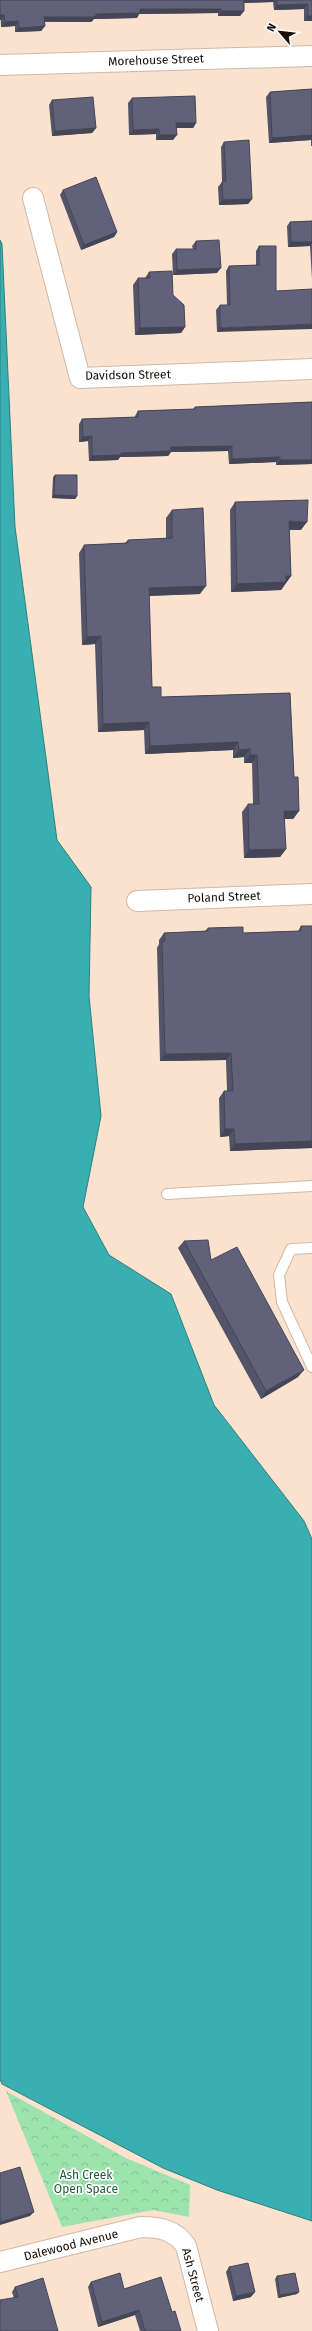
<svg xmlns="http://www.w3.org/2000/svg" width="312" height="2331" font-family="'Fira Sans',sans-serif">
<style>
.park{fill:url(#park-crowns)}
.water{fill:#3aafb1;stroke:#2f7e7e}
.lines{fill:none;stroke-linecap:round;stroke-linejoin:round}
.service-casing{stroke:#d0b8a6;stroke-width:12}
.minor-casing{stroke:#d0b8a6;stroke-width:22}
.service{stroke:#fff;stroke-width:10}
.minor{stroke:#fff;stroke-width:20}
.wall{fill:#535468}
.shaded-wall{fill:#444555}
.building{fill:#616279;stroke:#444555}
.labels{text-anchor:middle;stroke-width:3.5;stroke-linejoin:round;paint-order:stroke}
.street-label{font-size:12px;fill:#140c06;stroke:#fff}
.park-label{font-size:12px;fill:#205f35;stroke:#fff}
</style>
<defs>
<pattern id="park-crowns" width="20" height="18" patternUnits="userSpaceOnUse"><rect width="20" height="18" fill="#9ce3ad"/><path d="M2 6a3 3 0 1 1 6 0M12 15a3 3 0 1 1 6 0" fill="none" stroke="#86c293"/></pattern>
</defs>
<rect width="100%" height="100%" fill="#fbe2cf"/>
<path class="park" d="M6,2091L126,2158L190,2185L189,2217L153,2210L62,2227Z"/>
<path class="water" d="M0,240L2,244L15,527L57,840L91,887L89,996L101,1116L83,1207L109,1255L171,1294L214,1405L304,1521L312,1539V2221L217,2190L163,2168L2,2084L0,2079Z"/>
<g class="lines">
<defs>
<path id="service" d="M167,1194L312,1186
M312,1248L291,1249L279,1275L282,1302L312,1367"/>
<path id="minor" d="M0,65L312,56
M33,198L80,378L312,369
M137,901L312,894
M0,2262L141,2227C160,2227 175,2230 186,2246L208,2331"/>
</defs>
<use href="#service" class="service-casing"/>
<use href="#minor" class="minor-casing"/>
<use href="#service" class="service"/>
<use href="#minor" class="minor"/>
</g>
<path class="wall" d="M0,0H312V21H304V9L274,10L273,2L244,3V11L240,16H218V13L139,14L137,18L94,19L91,22H44L45,26L41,31L15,32V26L1,27Z
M312,89V146H311V140L269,143L266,97L270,92Z
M132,98L196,123L193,128H177L173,140H156V134L129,135L128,103Z
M52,100L96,128L92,133L52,136L49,105Z
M224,142L252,199L248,204L219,205L218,187L222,182L221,147Z
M63,190L117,232L114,237L81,250L60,195Z
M312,221V279L310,246L288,247L287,226L290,222Z
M196,241L217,273L173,275L172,254L176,249H193L192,246Z
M259,246L276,291L217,332L216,310L220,305H227L226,271L229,266L256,265V251Z
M149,272L185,327L181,333L135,335L133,285L138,278H145Z
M312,402V464L276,465V462L229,464L228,451L171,452L168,456L120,457L118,460L89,461L88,441L79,442V424L82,419L135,417V416L138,411L193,409L195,407Z
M55,475L77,496L75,499L52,498L53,477Z
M235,502L301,530H289L291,576L281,590L231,592L230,510Z
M172,510L200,594L149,596L152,687L161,697L290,693L294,777L299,811L293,819H284L286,849L280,857L244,858L242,812L248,804H253L252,763H244V757L233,758V750L145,754L144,730L98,732L95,644L82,645L79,553L84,545L125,543L128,540L166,538V518Z
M301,926H312V1148L230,1151L229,1136L220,1137L219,1098L224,1091H227L226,1060L160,1061L157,948L159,944V940L164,933L205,931L208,928L243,933L298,931Z
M184,1241L211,1260L298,1377L261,1399L178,1248Z
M229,2267L251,2297L233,2301L226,2272Z
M277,2276L297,2294L278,2298L275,2279Z
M91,2282L124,2289L172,2312L181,2331H140L135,2315L98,2327L88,2287Z
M15,2287L58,2331H0L14,2298L12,2292Z"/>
<path class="shaded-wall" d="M243,0H275L273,2L241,3Z
M308,4L304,9L274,10L277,5Z
M140,9H221L218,13L139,14L137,18L94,19L91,22L41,21L44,17L97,14Z
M221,11H244L240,16H218Z
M0,15H4L1,20H0Z
M308,16H312V21H304Z
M18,21L15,26L1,27L5,22Z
M45,26L41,31L15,32L19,28Z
M176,123H196L193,128H173Z
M96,128L92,133L52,136L55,131Z
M159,129L156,134L129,135L133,130Z
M160,135H177L173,140H156Z
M312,135V138L311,140L269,143L272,138Z
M252,199L248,204L219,205L223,200Z
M117,232L114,237L81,250L84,245Z
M291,242H312V243L310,246L288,247Z
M221,268L217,273L173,275L177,270Z
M312,324V329L217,332L220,328Z
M185,327L181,333L135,335L140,328Z
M92,436L88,441L79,442L83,437Z
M232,446L228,451L171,452L168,456L120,457L118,460L89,461L92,456L121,453L171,447Z
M280,457L276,462L229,464L232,459Z
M280,460H312V464L276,465Z
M54,495L77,496L75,499L52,498Z
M289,521L307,522L301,530L283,529Z
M286,576H291L281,590L231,592L237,584Z
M206,586L200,594L143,596L149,588Z
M101,636L95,644L82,645L87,637Z
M149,722L144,730L98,732L103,724Z
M238,742L233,750L145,754L150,746Z
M250,749L244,757L233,758L239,750Z
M250,755H257L252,763H244Z
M284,811H299L293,819H278Z
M286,849L280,857L244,858L249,850Z
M231,1053L226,1060L160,1061L165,1054Z
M225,1129H234L229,1136L220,1137Z
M312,1141V1148L230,1151L235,1144Z
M304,1370L298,1377L261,1399L266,1391Z
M34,2212L30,2216L0,2225V2222Z
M255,2292L251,2297L233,2301L236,2296Z
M299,2292L297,2294L278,2298L280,2295Z
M139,2310L135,2315L98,2327L102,2322Z"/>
<path class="building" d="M0,0H244V11H221V9H140V13L97,14L94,17H44L45,26L19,28L18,21L5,22L4,15H0Z
M277,0H312V16H308V4L277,5Z
M312,89V135L272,138L270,92Z
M195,96L196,123H176L177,135H160L159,129L133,130L132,98Z
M93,97L96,128L55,131L52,100Z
M249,140L252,199L223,200L222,182L226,181L224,142Z
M96,177L117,232L84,245L63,190Z
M312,221V242H291L290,222Z
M219,240L221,268L177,270L176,249H196V241Z
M259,246H276V291L312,289V324L220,328V305H230L229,266L259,265Z
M172,271L173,295L184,305L185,327L140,328L138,278H150L149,272Z
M312,402V460H280V457L232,459V446L171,447V451L121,453V455L92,456V436L83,437L82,419L138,417V411L195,409V407Z
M55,475H77V496L54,495Z
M308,500L307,522L289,521L291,576H286V582L237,584L235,502Z
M203,508L206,586L149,588L152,687H161V697L290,693L294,777H298L299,811H284L286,849L249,850L248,804H259L257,755H250V749L239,750L238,742L150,746L149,722L103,724L101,636L87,637L84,545L128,543V540L172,538V510Z
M301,926H312V1141L235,1144L234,1129H225L224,1091H233L231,1053L165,1054L162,941H165L164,933L208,931V928L243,927V933L301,931Z
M208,1240L211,1260L237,1247L304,1370L266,1391L184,1241Z
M20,2167L34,2212L0,2222V2173Z
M248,2263L255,2292L236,2296L229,2267Z
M120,2273L124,2289L161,2277L172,2312L175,2311L181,2331H145L139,2310L102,2322L91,2282Z
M295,2273L299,2292L280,2295L277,2276Z
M43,2278L58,2331H0V2300L18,2297L15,2287Z"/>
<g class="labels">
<g class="street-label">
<text transform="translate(156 60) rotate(-2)" y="4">Morehouse Street</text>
<text transform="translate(128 375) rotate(-1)" y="4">Davidson Street</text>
<text transform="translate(224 897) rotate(-2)" y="4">Poland Street</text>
<text transform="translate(71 2245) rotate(-14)" y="4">Dalewood Avenue</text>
<text transform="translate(193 2275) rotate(75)" y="4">Ash Street</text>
</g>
<g class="park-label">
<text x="86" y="2179">Ash Creek<tspan x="86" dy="14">Open Space</tspan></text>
</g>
</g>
<g transform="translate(280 32) rotate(298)" stroke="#ffffff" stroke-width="3" paint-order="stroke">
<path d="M0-3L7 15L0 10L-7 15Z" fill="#140c06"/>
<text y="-6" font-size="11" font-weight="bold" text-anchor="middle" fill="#140c06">N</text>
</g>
</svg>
